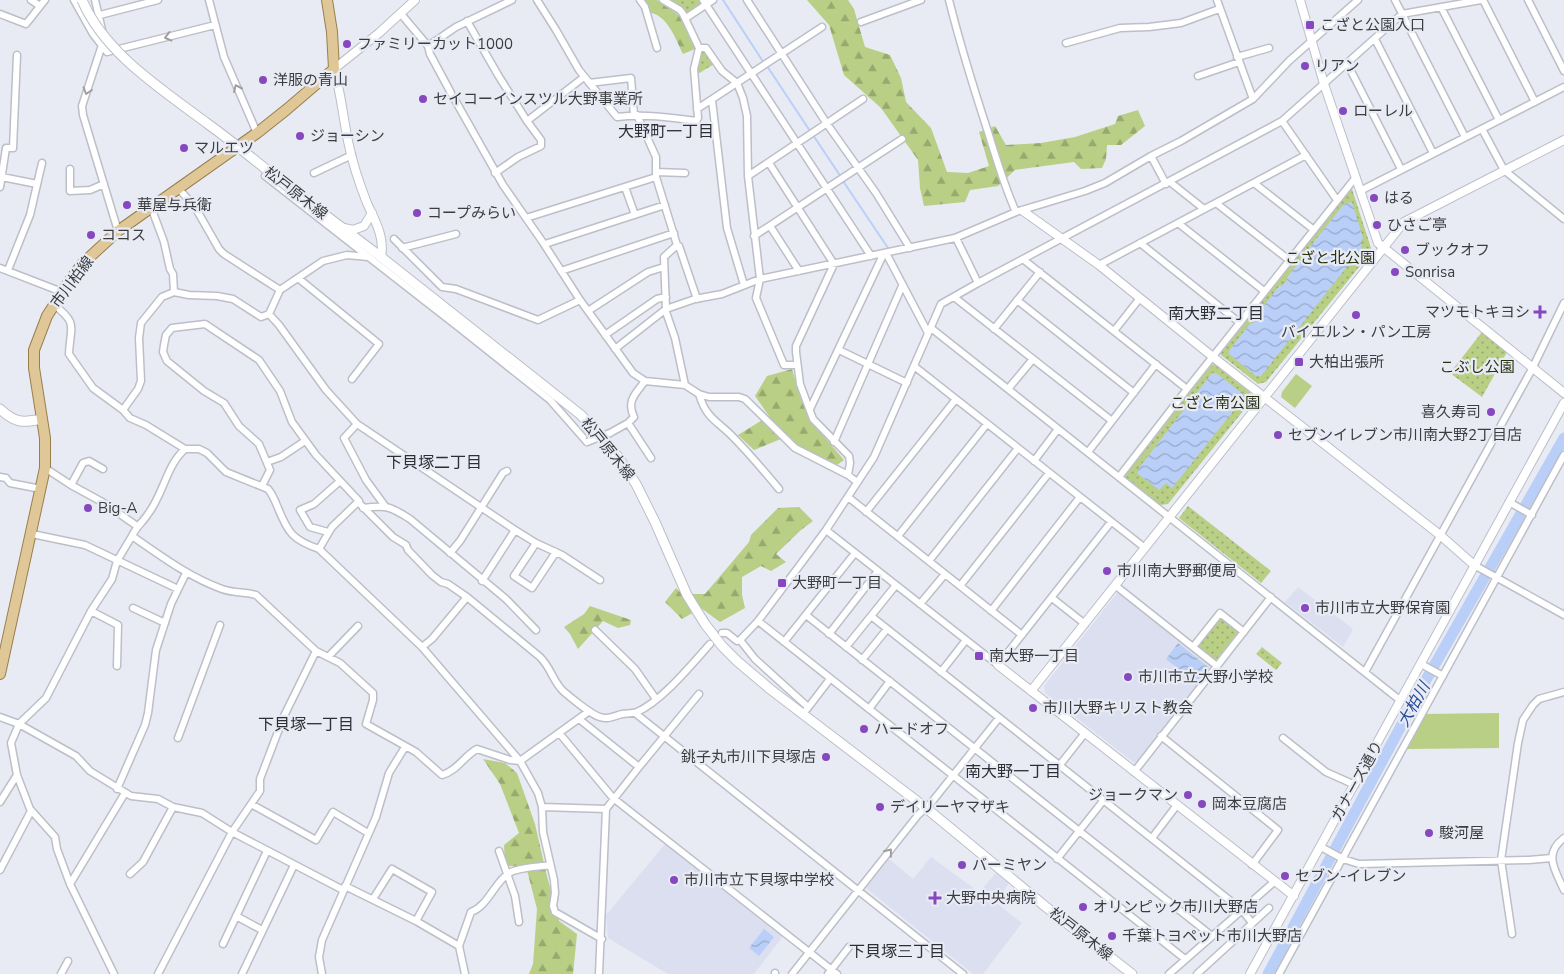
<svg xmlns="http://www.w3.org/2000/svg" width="1564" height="974" font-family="'Nunito Sans','Noto Sans JP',sans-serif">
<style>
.built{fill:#dbdfef}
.green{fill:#b8cf85}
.forest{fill:url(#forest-firs)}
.park{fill:url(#park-dots)}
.water{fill:url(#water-waves)}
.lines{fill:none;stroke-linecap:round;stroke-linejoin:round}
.stream{stroke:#b9cff8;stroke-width:2}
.river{stroke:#b9cff8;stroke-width:11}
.minor-casing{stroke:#bcbfc8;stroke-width:9}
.tertiary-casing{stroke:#bcbfc8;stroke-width:10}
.secondary-casing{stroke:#bcbfc8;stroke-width:11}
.primary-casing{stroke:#997f4c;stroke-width:12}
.minor{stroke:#fff;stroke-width:6}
.tertiary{stroke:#fff;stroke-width:8}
.secondary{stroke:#fff;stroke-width:9}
.primary{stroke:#e0c798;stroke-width:10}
.minor-bridge-casing{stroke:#bcbfc8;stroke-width:9;stroke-linecap:butt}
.secondary-bridge-casing{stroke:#bcbfc8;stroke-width:11;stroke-linecap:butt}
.minor-bridge{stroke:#fff;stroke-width:6}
.secondary-bridge{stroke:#fff;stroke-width:9}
.oneway{stroke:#9e9ea0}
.poi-dot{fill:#8548be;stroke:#e8ebf4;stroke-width:2}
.labels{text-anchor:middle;stroke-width:4.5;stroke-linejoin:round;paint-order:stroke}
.poi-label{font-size:15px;fill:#3c3d40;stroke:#e8ebf4;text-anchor:start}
.street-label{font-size:15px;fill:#3c3d40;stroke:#e8ebf4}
.park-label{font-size:15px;fill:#283110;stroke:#e8ebf4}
.neighbourhood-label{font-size:16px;fill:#2d2f36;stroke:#e8ebf4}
.water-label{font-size:16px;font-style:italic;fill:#284b99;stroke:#e8ebf4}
</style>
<defs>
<pattern id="forest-firs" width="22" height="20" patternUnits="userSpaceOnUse" patternTransform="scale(1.25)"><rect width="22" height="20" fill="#b8cf85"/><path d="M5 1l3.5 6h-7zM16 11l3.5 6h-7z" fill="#97a96e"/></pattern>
<pattern id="park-dots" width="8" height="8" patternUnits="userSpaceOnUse" patternTransform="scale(1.25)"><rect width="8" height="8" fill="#b8cf85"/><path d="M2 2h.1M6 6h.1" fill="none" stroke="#97a96e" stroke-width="1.8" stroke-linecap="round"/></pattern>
<pattern id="water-waves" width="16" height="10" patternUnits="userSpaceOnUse" patternTransform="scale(1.25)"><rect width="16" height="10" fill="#b9cff8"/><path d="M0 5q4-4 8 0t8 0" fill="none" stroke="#98a9ca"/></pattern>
</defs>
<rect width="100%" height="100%" fill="#e8ebf4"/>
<path class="built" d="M1298,587L1353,629L1343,647L1285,602Z
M1117,593H1120L1211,665V667L1136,763L1133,762L1045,693L1044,686Z
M665,844L784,935L754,974H668L608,938L606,915Z
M931,857L979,892L996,873L1009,883L995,902L1022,923L983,974H973L866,888L889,859L913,879Z"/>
<path class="green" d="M1296,374L1312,386L1295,408L1281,397L1282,392Z
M1499,713V748L1407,749L1424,714Z"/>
<path class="forest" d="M643,0H657L680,16L695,49L683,54C676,40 668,16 651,13Z
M807,0H848L854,9L865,47L890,55L901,78L906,102L931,128L947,172L968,173L989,166L979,132L995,126L1006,145L1041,143L1075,137L1115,124L1118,116L1138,110L1145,126L1121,145H1107L1106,159L1102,168L1081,169L1074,162L1015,170L998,186L970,190L965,202L924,206L920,188L918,160L881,108L844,75L829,25Z
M792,369L802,402L817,428L844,460L837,465L802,448L788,436L754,450L738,435L769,416L755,396L767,376Z
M799,507L813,521L801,530L776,554L786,562L771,571L761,566L742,577V595L745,608L720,622L701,608L682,619L665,602L676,588L684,596L694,594H705L749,542L751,535L778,508Z
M590,606L631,620L630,625L618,628L603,621L578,649L570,634L564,627L584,614Z
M483,759L505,763L517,773L535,824L547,876L559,921L577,934L573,974H529L533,964L537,909L526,866H505L504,845L519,833L500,784Z"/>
<path class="park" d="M669,0H699L701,3V6L687,13L682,8Z
M700,49H706L716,63L696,75Z
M1350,189H1352L1372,251L1266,382L1258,384L1221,355V352Z
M1482,332L1507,352L1482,397L1450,373Z
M1214,364L1250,392L1252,400L1168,504L1160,505L1124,477L1211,365Z
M1188,506L1271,571L1261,583L1179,518Z
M1221,615L1240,630L1216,660L1197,646Z
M1262,647L1282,663L1276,670L1256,654Z"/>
<path class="water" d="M1352,202L1363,238L1361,241V249L1261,376H1256L1229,354V351L1248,326L1255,321L1256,316L1280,285L1282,286L1287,280V277L1308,252L1309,248L1344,204Z
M1212,373H1216L1243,394L1242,400L1172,488L1166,483L1159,490L1137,473L1139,468Z
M1178,643L1208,667L1207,670L1198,681H1194L1166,659Z
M764,929L774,937L759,956L749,948Z"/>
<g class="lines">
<path class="stream" d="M723,0L764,63
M767,66L810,131
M813,135L841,177
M843,181L888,248"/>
<path class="river" d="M1268,974L1422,687L1564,438"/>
<defs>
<path id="minor" d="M31,0L40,6
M74,0L93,34L107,52L215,25
M95,0L103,34L102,45L82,106L83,115L118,231
M209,0L224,57L257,133
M537,0L556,30L579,70L617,117C644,114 669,117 696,121L698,118L694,69L699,48
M640,0L645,7L657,48
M663,0L680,10L683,14L699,48H706L722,71L737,83L743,98L747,116L748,176L760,279L756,298L784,365H797
M703,0L871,256
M747,0L827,124L876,193L910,248
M949,0C960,44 973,86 987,129C996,157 1004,186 1016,212
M1217,0L1253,99L1289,61L1358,0
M1395,0L1465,137
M1483,0L1535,102
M1528,0L1564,71
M1441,7L1499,120
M0,14L26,24L45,0
M401,14L428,46L430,54L451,93
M100,15L158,0
M686,18L713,0
M467,21L498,75L527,121L584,77
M861,22L921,0
M1375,39L1433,153
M1066,43L1120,28L1149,27L1181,23L1219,9
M428,46L456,27L512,0
M1237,57L1269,48
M1347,63L1401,169
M1198,76L1239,62
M589,83L631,78L634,115
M455,100L503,185L542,241L580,300L633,373L645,381L685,385L699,394L709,397H739L745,399L795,448L848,475L857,482
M712,100L727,228L744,285
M697,109L822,27
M1282,121L1337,200
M1482,129L1504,170L1564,219
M1151,156L1166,184
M769,163L834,264L796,346V352L800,384L813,419L849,456L850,463L848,475
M70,169V191L90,190L104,184
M656,172L685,173
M314,173L352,155
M495,173L518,157L541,146V140L527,121
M265,176L462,330L467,324
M748,176L863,99
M2,177L37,184
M1170,182L1204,209
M1254,183L1314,230
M0,187L6,148H13L17,55
M625,187L635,215
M178,188L195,207L219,249L224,254L280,290
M1360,191L1564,87
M1216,203L1289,260
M151,207L164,242L170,269L173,274L174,292
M526,218L656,177
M1178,223L1264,291
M770,226L799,271
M754,236L902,139
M956,238L978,283
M394,239L442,287L456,289L538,320L580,300
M1140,243L1240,323
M545,244L665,205
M677,245L679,246L697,299
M402,248L456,234
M886,253L928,333
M1024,260L1187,389
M1099,265L1306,155
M0,268L62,292
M8,270L30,215L42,163
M561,271L674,233
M298,278L379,344L352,379
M954,297L1112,421
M1017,300L1134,393
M53,304C79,324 70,326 69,354L93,388L123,410L130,418L146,425L185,449H199L207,453L226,472L268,489C273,495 275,501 278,508C288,533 293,540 319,549L422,647L520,761L538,793L542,807L543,832L554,880L555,893L553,906L555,912L602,939
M588,311L648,272L664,267
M269,314L279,325L326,390L357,424L515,530L536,543L562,555L600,580
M931,328L1401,701
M994,329L1040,272
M462,330L550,400L587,442
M1114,331L1140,298
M605,335L657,299L666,297
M615,349L666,309L664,257L677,245L656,177V157L637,115
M839,350L907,383
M914,366L1145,548
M685,385L675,338L666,312V309L695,299L722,294L760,279L955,238L1016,212L1085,191L1105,183L1151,156L1181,141L1253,99
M1008,389L1033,359
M699,394C706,418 716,420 732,436C749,453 764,471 779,489
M810,409L884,253
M123,410L138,389L141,381L139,338L141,323L162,297L174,292L189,295L217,296L233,299L261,317L269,314L280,290L323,261L347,255L368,257
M628,423L651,458
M357,424L344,438L366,480L385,506
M610,433L628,423L634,417C626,401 636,393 645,381
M834,442L902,286
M185,449C166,466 164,493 148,514C143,522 136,527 132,536C161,556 189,577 222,589C233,593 245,592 256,595L316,651L340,663L373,693V700L366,724L416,752L442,775C457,771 464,756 477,749L510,760L520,761L588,712
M1088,452L1156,364
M1034,461L1058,429
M267,462L281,457L305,441
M45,468L71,485L104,503L137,526
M0,477L6,478L10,483L41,489
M1119,477L1187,389L1356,177
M71,485L83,463L89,461L103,469
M262,486L270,470L259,444L239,426L224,403L204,391L167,361L163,352L164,345L166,335L172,328L205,324L259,360L280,391L292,422L316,455L359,501L332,527L319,549
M848,497L1022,635
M358,502L393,537L406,545L408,550L432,575L441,582L448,584L467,597L540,657C551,668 553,681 563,691C570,697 592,715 600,717C608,720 614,716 622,714C627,713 632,714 637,712C662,701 691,665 710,644
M1509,502L1532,515
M363,508C386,505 390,506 410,519L506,599L536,630
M866,512L956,399
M826,530L998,665L1111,522
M328,532L310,527L300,510L314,504L340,481
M32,534L85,545L178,589
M898,536L987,424
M536,543L514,576L532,588L556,552
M450,553L460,541L503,473L507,471
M929,561L1018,448
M1474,565L1564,615
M482,581L515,530
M960,586L1049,473
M1116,586L1217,666
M1052,598L1085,624
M920,604L945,574
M133,608L165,623
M91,611L118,625L117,666
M991,611L1080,497
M806,615L1212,936
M871,616L1242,910L1252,923
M758,621L1185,959
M595,630L635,669L656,699
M722,633H727L737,641L740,640L758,621L826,530L874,457L941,304L978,283L1282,121L1402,14L1481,0
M829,634L878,571
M740,640L755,659L808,707
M784,642L855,553
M422,647L432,639L467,597
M846,647L896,585
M1193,647L1220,613L1244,632
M328,657L358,626
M862,660L887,629
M1421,664L1443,676
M941,672L966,640
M1365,672L1532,369L1564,303
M807,709L830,679
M869,709L890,681
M635,713L963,974
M0,717L19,724L76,756L90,771L131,796L158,799L173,807L202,813L232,832L343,890
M579,719L639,767
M560,734L613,798L837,974
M1161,736L1278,830L1252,865
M178,738L220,625
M1283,738L1326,772L1355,785
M1059,766L1085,733
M1134,772L1271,597
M117,789L145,725L148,713L156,650L171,604L186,573
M0,802L17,775
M251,804L316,840L333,812L368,833
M542,807L606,809
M1152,838L1177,805
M1564,838C1543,854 1555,870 1564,890
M1321,847L1343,859L1359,864L1529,860L1552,858
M499,851L515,896L519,922
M1057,859L1103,801
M0,870L31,811
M130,874L143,862L173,807
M70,884L125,793
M345,886L416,921L459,946
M373,899L392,869L432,892L416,921
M236,916L262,930
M1512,934L1501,860L1518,743L1523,720L1533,705L1539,699L1564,692
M223,944L267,851
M775,973V974
M61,974L68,961
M114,974L70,884L57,849L55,837L30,809L17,775L11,743L19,724L46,698L91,611L112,579L117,561L132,536
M158,974L232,832L260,791V779L284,716L316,651
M242,974L294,865
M322,974L319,957L322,940L376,817L389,773L405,747
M465,974L459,946L471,912C488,906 494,883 509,873C518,867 539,867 550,865
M599,974L606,809L639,767L699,694
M792,974L918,815L931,803L999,718
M828,974L849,947
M1169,974L1274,882
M1197,974L1269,908
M1279,974L1564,455"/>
<path id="tertiary" d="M1300,0L1324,84L1378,243L1564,393
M1023,211L1099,265L1213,357L1440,535L1474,565
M344,228L353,230L364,226L372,213
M381,257C385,237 375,221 367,203C359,183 352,161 348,141C343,117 341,93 334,69L379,33L415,0
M998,665L1294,896
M1031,691L1404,222L1564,140
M1250,974L1564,403"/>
<path id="secondary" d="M292,190L381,257L581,415L618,457L636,484L655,522L687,595L705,624L722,646L737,661L770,689L926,808L1046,907L1132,974
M0,409C15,423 22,423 42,419"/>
<path id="primary" d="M0,674L45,468V438L34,368V350L47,316L70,280L82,264L118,231L257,133L286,110L334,69L332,32L327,0"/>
</defs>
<use href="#minor" class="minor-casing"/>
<use href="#tertiary" class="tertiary-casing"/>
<use href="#secondary" class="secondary-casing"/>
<use href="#primary" class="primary-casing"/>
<use href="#minor" class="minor"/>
<use href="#tertiary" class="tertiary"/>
<use href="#secondary" class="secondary"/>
<use href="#primary" class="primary"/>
<defs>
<path id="minor-bridge" d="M587,442L610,433"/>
<path id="secondary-bridge" d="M82,0C105,54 163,90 208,124C237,145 264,168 292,190"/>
</defs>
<use href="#minor-bridge" class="minor-bridge-casing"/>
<use href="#secondary-bridge" class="secondary-bridge-casing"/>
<use href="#minor-bridge" class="minor-bridge"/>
<use href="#secondary-bridge" class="secondary-bridge"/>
</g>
<defs><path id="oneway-chevron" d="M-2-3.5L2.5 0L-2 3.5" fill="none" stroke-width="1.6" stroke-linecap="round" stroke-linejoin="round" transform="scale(1.25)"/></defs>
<g class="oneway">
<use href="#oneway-chevron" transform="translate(168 37) rotate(166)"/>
<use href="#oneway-chevron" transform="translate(237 88) rotate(-114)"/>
<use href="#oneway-chevron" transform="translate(87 91) rotate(108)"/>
<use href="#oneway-chevron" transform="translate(889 852) rotate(-52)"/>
</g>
<g class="poi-dot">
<rect x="1305" y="20" width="10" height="10" rx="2.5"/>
<circle cx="347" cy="44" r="5"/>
<circle cx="1305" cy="66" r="5"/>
<circle cx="263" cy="80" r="5"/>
<circle cx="423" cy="99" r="5"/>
<circle cx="1343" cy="111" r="5"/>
<circle cx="300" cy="136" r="5"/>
<circle cx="184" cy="148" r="5"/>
<circle cx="1374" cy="198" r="5"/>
<circle cx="127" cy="205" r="5"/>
<circle cx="417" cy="213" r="5"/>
<circle cx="1377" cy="225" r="5"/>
<circle cx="91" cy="235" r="5"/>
<circle cx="1405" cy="250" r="5"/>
<circle cx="1395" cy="272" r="5"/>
<path d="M1537.5 304.5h5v5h5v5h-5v5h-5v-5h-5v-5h5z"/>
<circle cx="1356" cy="315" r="5"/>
<rect x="1294" y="357" width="10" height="10" rx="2.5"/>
<circle cx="1491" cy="412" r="5"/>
<circle cx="1278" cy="435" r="5"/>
<circle cx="88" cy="508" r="5"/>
<circle cx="1107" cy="571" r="5"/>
<rect x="777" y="578" width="10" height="10" rx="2.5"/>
<circle cx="1305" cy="608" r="5"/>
<rect x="974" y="651" width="10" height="10" rx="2.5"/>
<circle cx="1128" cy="677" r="5"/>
<circle cx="1033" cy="708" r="5"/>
<circle cx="864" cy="729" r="5"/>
<circle cx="826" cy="757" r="5"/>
<circle cx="1188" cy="795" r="5"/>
<circle cx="1202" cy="804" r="5"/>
<circle cx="880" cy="807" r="5"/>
<circle cx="1429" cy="833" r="5"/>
<circle cx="962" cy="865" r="5"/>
<circle cx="1285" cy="876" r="5"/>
<circle cx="674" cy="880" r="5"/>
<path d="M932.5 890.5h5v5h5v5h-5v5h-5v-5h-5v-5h5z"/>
<circle cx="1083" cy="907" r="5"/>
<circle cx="1112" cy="936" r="5"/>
</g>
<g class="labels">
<g class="poi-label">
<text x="1320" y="30">こざと公園入口</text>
<text x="357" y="49">ファミリーカット1000</text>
<text x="1315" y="71">リアン</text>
<text x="273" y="85">洋服の青山</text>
<text x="433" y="104">セイコーインスツル大野事業所</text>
<text x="1353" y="116">ローレル</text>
<text x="310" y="141">ジョーシン</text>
<text x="194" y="153">マルエツ</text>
<text x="1384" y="203">はる</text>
<text x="137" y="210">華屋与兵衛</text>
<text x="427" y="218">コープみらい</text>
<text x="1387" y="230">ひさご亭</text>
<text x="101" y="240">ココス</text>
<text x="1415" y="255">ブックオフ</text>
<text x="1405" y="277">Sonrisa</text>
<text x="1530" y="317" text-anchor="end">マツモトキヨシ</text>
<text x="1356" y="337" text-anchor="middle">バイエルン・パン工房</text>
<text x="1309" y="367">大柏出張所</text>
<text x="1481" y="417" text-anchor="end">喜久寿司</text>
<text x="1288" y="440">セブンイレブン市川南大野2丁目店</text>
<text x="98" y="513">Big-A</text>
<text x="1117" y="576">市川南大野郵便局</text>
<text x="792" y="588">大野町一丁目</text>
<text x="1315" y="613">市川市立大野保育園</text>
<text x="989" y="661">南大野一丁目</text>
<text x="1138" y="682">市川市立大野小学校</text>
<text x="1043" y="713">市川大野キリスト教会</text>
<text x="874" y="734">ハードオフ</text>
<text x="816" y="762" text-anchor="end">銚子丸市川下貝塚店</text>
<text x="1178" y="800" text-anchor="end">ジョークマン</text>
<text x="1212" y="809">岡本豆腐店</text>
<text x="890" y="812">デイリーヤマザキ</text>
<text x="1439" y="838">駿河屋</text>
<text x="972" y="870">バーミヤン</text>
<text x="1295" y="881">セブン-イレブン</text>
<text x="684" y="885">市川市立下貝塚中学校</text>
<text x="946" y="903">大野中央病院</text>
<text x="1093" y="912">オリンピック市川大野店</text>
<text x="1122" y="941">千葉トヨペット市川大野店</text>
</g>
<g class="street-label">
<text transform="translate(296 193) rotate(38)" y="5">松戸原木線</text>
<text transform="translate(72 282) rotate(-53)" y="5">市川柏線</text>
<text transform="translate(608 449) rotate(51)" y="5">松戸原木線</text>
<text transform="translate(1357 781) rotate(-61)" y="5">ガナーズ通り</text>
<text transform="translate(1081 934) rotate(38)" y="5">松戸原木線</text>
</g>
<g class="park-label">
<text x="1330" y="263">こざと北公園</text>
<text x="1477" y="372">こぶし公園</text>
<text x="1215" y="408">こざと南公園</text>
</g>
<g class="neighbourhood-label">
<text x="666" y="137">大野町一丁目</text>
<text x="1216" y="319">南大野二丁目</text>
<text x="434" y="468">下貝塚二丁目</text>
<text x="306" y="730">下貝塚一丁目</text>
<text x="1013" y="777">南大野一丁目</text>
<text x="897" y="957">下貝塚三丁目</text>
</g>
<g class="water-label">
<text transform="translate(1413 704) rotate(-61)" y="6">大柏川</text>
</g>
</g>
</svg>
